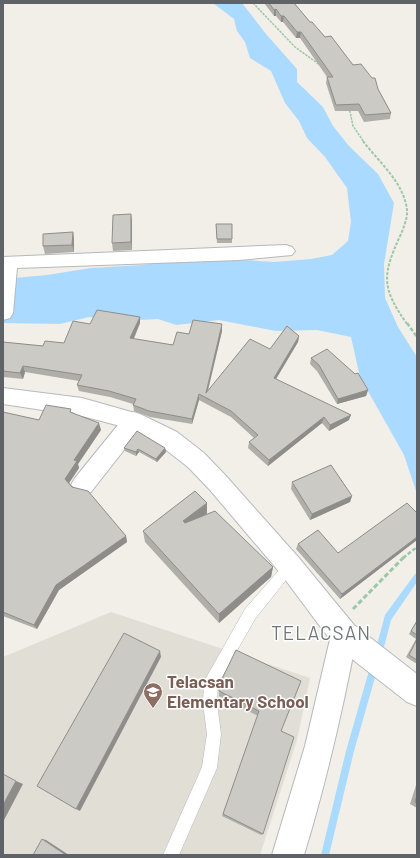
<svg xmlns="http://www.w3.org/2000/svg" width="420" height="858" font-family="Barlow,sans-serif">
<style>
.education{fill:#e1ded6}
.water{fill:#aadaff}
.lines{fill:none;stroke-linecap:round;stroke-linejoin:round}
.stream{fill:#aadaff;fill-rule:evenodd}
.lane-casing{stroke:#b5b8bc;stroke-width:1}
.street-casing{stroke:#b5b8bc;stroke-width:2}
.secondary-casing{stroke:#b6babf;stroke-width:2}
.path-far3{stroke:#9cc7a9;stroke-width:1.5;stroke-dasharray:2.5 1;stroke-linecap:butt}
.path-far2{stroke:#9cc7a9;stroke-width:2;stroke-dasharray:3 1.5;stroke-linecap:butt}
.path-far1{stroke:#9cc7a9;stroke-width:2.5;stroke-dasharray:4 2;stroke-linecap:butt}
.path{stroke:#9cc7a9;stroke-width:3;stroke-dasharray:5 2.5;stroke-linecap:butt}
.lane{fill:#fff;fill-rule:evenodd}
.street{fill:#fff;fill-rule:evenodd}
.secondary{fill:#fff;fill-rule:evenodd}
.wall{fill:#afaea9}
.shaded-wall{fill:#8f8d8a}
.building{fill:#cccac5;stroke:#8f8d8a}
.labels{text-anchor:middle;stroke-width:3;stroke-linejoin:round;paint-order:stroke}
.near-education-label{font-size:17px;font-weight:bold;fill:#785e54;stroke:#fff;text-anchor:start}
.near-quarter-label{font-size:19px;letter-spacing:1px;fill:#70757a;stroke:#fff}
</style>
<rect width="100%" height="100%" fill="#f1efe8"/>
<path class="education" d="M111,612L310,678L297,740L260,855H3V657Z"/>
<path class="water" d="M213,3H242L266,34L297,69V82L323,107L333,126L349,146L378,174L394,203L384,264L385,298L398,327L417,357V494L404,455L360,377L351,337L317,330L276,331L219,320L176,325L158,319L120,321L89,317L60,324L3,323V279L47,275L91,268L142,265L181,260H244L274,262L311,259L332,255L348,241L351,222L347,188L325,157L307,138L299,121L285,103L271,71L250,58L245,42L237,31L234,19Z"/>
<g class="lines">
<path class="stream" d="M417,573V582L391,620L382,655L379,656L376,655L375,652L385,615L415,574Z
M374,663L377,664L378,667L354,751L329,855H321L346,751L370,667L371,664Z"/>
<defs>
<path id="lane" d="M290,560L294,562L296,566L294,570L255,619L218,684L217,703L221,734L217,768L179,855H163L202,767L207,734L203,703L204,683L206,678L245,609L286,562Z"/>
<path id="street" d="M286,245L292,247L295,251L292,255L239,260L17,268L13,313L10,318L3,320V257Z
M134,412L142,415L145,421L142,427L91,492L83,495L75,492L71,485L75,478L126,415Z
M344,622L354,625L357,635C343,709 326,783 304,855H272L305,746L331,635L334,625Z"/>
<path id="secondary" d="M3,388L82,398L142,415L177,432L204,453L226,476L299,558L354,625L417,674V706L407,702L334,645L281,574L210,490L188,467L161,446L128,428L82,416L3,404Z"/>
</defs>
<use href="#lane" class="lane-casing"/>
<use href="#street" class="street-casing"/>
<use href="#secondary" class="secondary-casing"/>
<path class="path-far3" d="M253,3L295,47L320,65
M349,107L353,126L364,142"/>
<path class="path-far2" d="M363,141C378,161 400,179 406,204C409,215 405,224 401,234C382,275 381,287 407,324"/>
<path class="path-far1" d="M407,323L417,337
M403,558L417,547"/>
<path class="path" d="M353,609L404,557"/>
<use href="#lane" class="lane"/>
<use href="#street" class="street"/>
<use href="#secondary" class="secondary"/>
</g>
<path class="wall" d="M264,3H294L310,22L378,89L391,113L390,119L364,122L358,111H335L326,83L327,77L300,38H296L283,22H281L276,16H274Z
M131,214L132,222V250L113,251L112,243Z
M216,224L232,239V243H217Z
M73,232L74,240V252L45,254L43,246Z
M140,317V323L134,339L173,345L189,334L222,331L208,391L270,349L299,336L298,342L276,379L349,420L329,431L322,423L268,466L248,448L249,442L254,438L231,417L199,400L192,424L150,417L134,411L133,404L110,397L79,391L77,385L79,381L25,372L23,379L3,377V342L43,346L64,343L90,324Z
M311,358L368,390L366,396L337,404L317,371L310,364Z
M72,412L101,430L78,464L79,468L69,483L126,536L127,542L59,590L37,629L3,616V413L39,420Z
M124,448H165L166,452L157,462L139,452L136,456L125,451Z
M292,482L352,496L350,502L310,520L291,489Z
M207,503V513L206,515L273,567L271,577L219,623L145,542L143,531Z
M417,513V540L340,599L296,549L298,544L338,553Z
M417,620V664L406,657L416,639L409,634Z
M236,650L281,731L263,834L261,835L222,816L258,716L219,696L220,683Z
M417,782V808L410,804Z"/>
<path class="shaded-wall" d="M276,9V16H274V10Z
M281,16H284L283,22H281Z
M297,32H301L300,38H296Z
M131,214L132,222V250L131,242Z
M73,232L74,240V252L72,245Z
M140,317V323L131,344L130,338Z
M222,324V331L206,397V393Z
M299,336L298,342L273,384L274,378Z
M23,366L25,372L23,379L20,373Z
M368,390L366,396L337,404L338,399Z
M199,394V400L192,424V419Z
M351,415L349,420L329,431L330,425Z
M324,417L322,423L268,466L269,460Z
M99,423L101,430L78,464L79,468L67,486L65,479L74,460Z
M165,448L166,452L157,462L156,459Z
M138,449L139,452L136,456V452Z
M352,496L350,502L310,520L312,514Z
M207,503V513L184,531L183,521Z
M126,536L127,542L59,590L37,629L34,625L56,585Z
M417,537V540L340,599L342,594Z
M273,567L271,577L219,623V614Z
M160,651L161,657L80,811L76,809Z
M16,781L23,784L3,822V805Z
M42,839L46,840L69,855H66Z"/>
<path class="building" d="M269,3H294L310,22H312L325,37L331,36L353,65L361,64L372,78H375L378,89L391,113L365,115L359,104L336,105L327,77H333L301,32H297L284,16H281L276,9L274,10Z
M131,214V242L112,243L113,215Z
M216,224H232V239H217Z
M73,232L72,245L43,246V234Z
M97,310L140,317L130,338L173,345L177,332L189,334L193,320L222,324L206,393L250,339L270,349L287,326L299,336L274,378L351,415L330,425L324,417L269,460L249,442L258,435L231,411L199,394L192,419L149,411L133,405L136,399L109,391L77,385L82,375L23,366L20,373L3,371V342L43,346L45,341L64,343L73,321L90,324Z
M327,349L355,374L358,373L368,390L338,399L319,365L311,358Z
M46,405L71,409L70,412L99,423L74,460L77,461L65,479L72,487L88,491L126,536L56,585L34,625L3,612V412L39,420Z
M137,431L165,448L156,459L138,449L136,452L124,448Z
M331,465L352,496L312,514L292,482Z
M195,491L207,503L183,521L185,523L215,511L273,567L219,614L143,531Z
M407,503L417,513V537L342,594L298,544L318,530L338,553Z
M417,621V635L411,631Z
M124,633L160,651L76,809L37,786Z
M417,639V660L409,655Z
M236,650L301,681L281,731L294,737L263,834L223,814L259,711L219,691L220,683Z
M3,774L16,781L3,805Z
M417,795V804L415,802Z
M42,839L66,855H33Z"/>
<defs>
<symbol id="school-pin" viewBox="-11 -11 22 30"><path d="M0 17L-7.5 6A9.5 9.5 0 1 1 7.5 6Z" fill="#8d6e63" stroke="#fff"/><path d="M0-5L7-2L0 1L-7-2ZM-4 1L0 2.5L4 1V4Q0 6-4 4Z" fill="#fff"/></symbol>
</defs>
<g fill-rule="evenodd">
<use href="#school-pin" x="142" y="681" width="22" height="30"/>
</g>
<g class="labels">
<g class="near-education-label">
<text x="167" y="688">Telacsan<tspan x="167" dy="20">Elementary School</tspan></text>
</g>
<g class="near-quarter-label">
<text x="321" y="640">TELACSAN</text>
</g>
</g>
<rect width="420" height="858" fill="none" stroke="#5f6368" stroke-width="8"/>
</svg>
